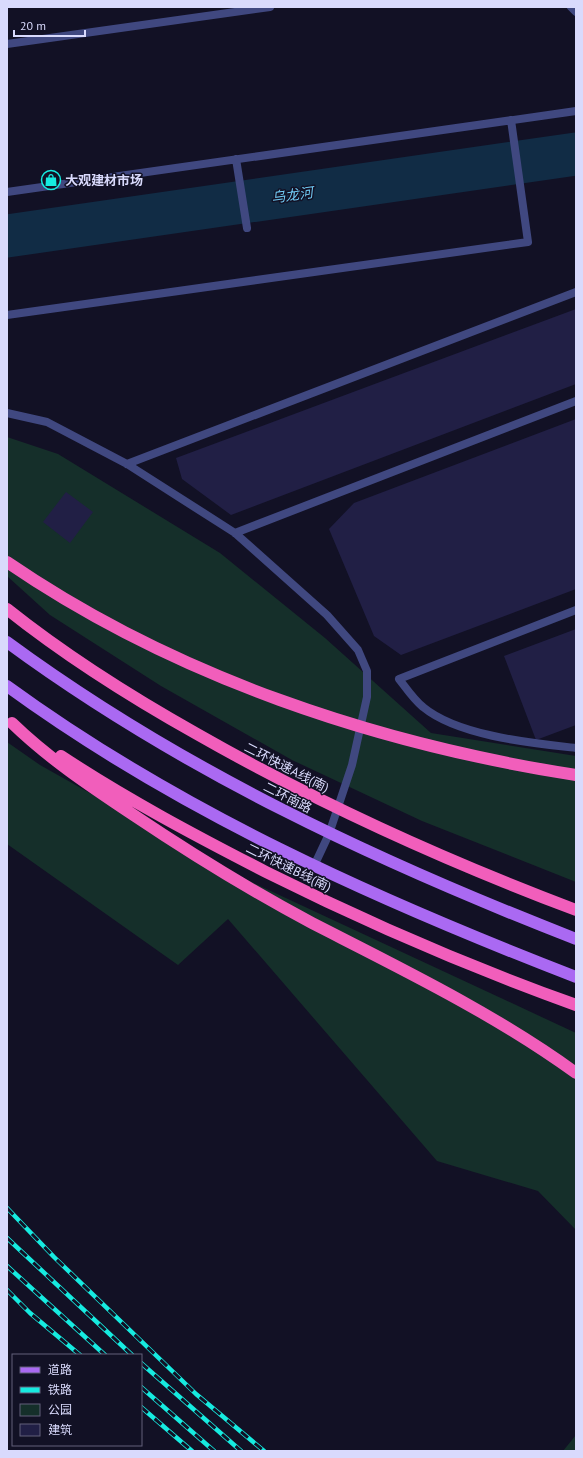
<svg xmlns="http://www.w3.org/2000/svg" width="583" height="1458" font-family="'PT Sans','Noto Sans SC',sans-serif">
<style>
.green{fill:#152f2a}
.lines{fill:none;stroke-linecap:round;stroke-linejoin:round}
.river{stroke:#112c45;stroke-width:43}
.building{fill:#211f45}
.lane{stroke:#404880;stroke-width:8}
.primary{stroke:#aa69f2;stroke-width:12}
.highway{stroke:#f15ebb;stroke-width:12}
.rail-casing{stroke:#16ebe0;stroke-width:4.5}
.rail{stroke:#121125;stroke-width:3;stroke-dasharray:9;stroke-linecap:butt}
.labels{text-anchor:middle;stroke-width:3;stroke-linejoin:round;paint-order:stroke}
.poi-label{font-size:13px;font-weight:bold;fill:#d9dafc;stroke:#121125;text-anchor:start}
.street-label{font-size:13px;fill:#d9dafc;stroke:#121125}
.water-label{font-size:14px;font-style:italic;fill:#70caf3;stroke:#121125}
</style>
<rect width="100%" height="100%" fill="#121125"/>
<path class="green" d="M7,437L58,454L220,553L325,638L431,733L576,756V882L422,821L292,760L161,686L50,615L7,576Z
M7,742L40,765L230,872L576,1033V1230L538,1191L437,1161L228,919L178,965L7,844Z
M576,1435V1451H563Z"/>
<g class="lines">
<path class="river" d="M7,236L576,154"/>
</g>
<path class="building" d="M576,309V384L231,515L182,479L176,458Z
M576,419V589L401,655L374,636L329,529L354,503Z
M66,492L93,512L70,543L43,522Z
M576,629V725L536,740L504,656Z"/>
<g class="lines">
<path class="lane" d="M571,7L576,12
M7,44L270,7
M236,159L247,228
M7,192L576,111
M7,315L528,242L511,120
M7,413L47,422L127,464L235,533L327,615L358,650L367,671V697L352,765L329,834L314,866
M127,464L576,292
M235,533L576,401
M576,610L399,679C406,688 414,700 423,707C458,736 531,743 576,748"/>
<path class="primary" d="M7,642C181,770 376,861 576,939
M7,686C180,812 377,900 576,977"/>
<path class="highway" d="M7,562C175,677 377,744 576,775
M7,609C66,656 131,697 197,734C318,803 446,861 576,910
M12,723C48,758 90,786 132,814C190,853 250,890 312,923C402,969 493,1013 576,1073
M61,756C126,799 196,836 266,872C366,922 470,967 576,1005"/>
<defs>
<path id="rail" d="M7,1208L54,1257L196,1394L264,1451
M7,1238L132,1355
M7,1266L105,1355
M7,1290L30,1313L80,1355
M141,1363L241,1451
M141,1387L214,1451
M141,1407L192,1451"/>
</defs>
<use href="#rail" class="rail-casing"/>
<use href="#rail" class="rail"/>
</g>
<defs>
<symbol id="shop-ring" viewBox="-11 -11 22 22"><circle r="9.5" fill="#121125" stroke="#16ebe0" stroke-width="1.5"/><path d="M-5-2.5h2.3a2.7 3.5 0 0 1 5.4 0H5L5.5 6h-11ZM-1.5-2.5h3a1.5 2.3 0 0 0-3 0Z" fill="#16ebe0"/></symbol>
</defs>
<g fill-rule="evenodd">
<use href="#shop-ring" x="40" y="169" width="22" height="22"/>
</g>
<g class="labels">
<g class="poi-label">
<text x="65" y="185">大观建材市场</text>
</g>
<g class="street-label">
<text transform="translate(287 767) rotate(27)" y="5">二环快速A线(南)</text>
<text transform="translate(288 797) rotate(27)" y="5">二环南路</text>
<text transform="translate(289 867) rotate(26)" y="5">二环快速B线(南)</text>
</g>
<g class="water-label">
<text transform="translate(292 195) rotate(-8)" y="5">乌龙河</text>
</g>
</g>
<rect width="583" height="1458" fill="none" stroke="#d9dafc" stroke-width="16"/>
<rect x="12" y="1354" width="130" height="92" fill="#121125" stroke="#62617b"/>
<rect x="20" y="1367" width="20" height="6" fill="#aa69f2" stroke="#62617b"/>
<text x="48" y="1374" font-size="12" fill="#d9dafc">道路</text>
<rect x="20" y="1387" width="20" height="6" fill="#16ebe0" stroke="#62617b"/>
<text x="48" y="1394" font-size="12" fill="#d9dafc">铁路</text>
<rect x="20" y="1404" width="20" height="12" fill="#152f2a" stroke="#62617b"/>
<text x="48" y="1414" font-size="12" fill="#d9dafc">公园</text>
<rect x="20" y="1424" width="20" height="12" fill="#211f45" stroke="#62617b"/>
<text x="48" y="1434" font-size="12" fill="#d9dafc">建筑</text>
<path d="M14 30v6h71v-6" fill="none" stroke="#d9dafc" stroke-width="2"/>
<text x="20" y="30" font-size="12" fill="#d9dafc" stroke="#121125" stroke-width="3" paint-order="stroke">20 m</text>
</svg>
